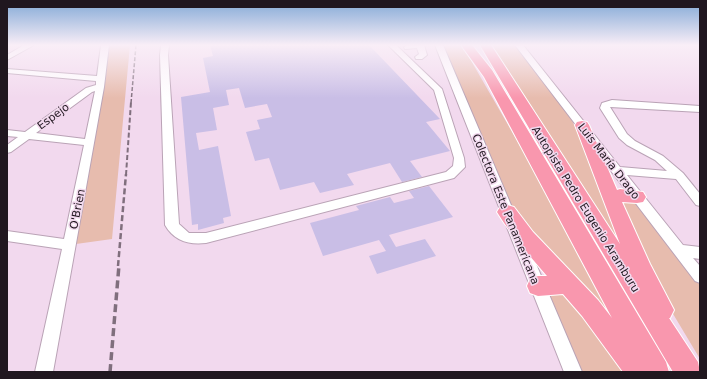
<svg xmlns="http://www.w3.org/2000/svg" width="707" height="379" font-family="'DejaVu Sans',sans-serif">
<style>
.green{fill:#e7bcae}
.building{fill:#c9bee6}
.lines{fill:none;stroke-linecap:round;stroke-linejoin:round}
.minor-casing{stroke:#baa3b6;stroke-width:2}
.highway-casing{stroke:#fff;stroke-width:2}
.minor{fill:#fff;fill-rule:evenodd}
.highway{fill:#f997ae;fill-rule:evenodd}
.rail-far3{stroke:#806f7d;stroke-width:1.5;stroke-dasharray:4 2;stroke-linecap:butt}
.rail-far2{stroke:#806f7d;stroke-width:2;stroke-dasharray:5 2.5;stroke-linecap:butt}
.rail-far1{stroke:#806f7d;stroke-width:2.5;stroke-dasharray:6 3;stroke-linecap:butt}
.rail{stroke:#806f7d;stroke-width:3.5;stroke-dasharray:8 4;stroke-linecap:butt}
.labels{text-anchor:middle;stroke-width:3;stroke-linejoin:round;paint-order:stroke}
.street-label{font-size:11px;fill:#20171f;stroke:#f2d9ee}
</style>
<rect width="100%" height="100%" fill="#f2d9ee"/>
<path class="green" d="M107,45H130L112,239L76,244L106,77Z
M441,45H462C522,148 580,252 636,357L518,221Z
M492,45H516L570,116L637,263L620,244Z
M617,200L635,202L643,209L700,285V359L651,277Z
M550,291H563L634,372H580L549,296Z"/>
<path class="building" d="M210,45H369L440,119L426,122L450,151L410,161L422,177L402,182L390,163L347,174L354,185L320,193L314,182L280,190L269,158L255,161L246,132L260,129L257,120L272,117L267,104L245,108L239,88L226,90L229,105L213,108L217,130L196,133L199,150L218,146L231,216L223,218L224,223L198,230V224L192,225L181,97L210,92L203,58L213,56Z
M429,186L453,217L389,235L396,247L425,239L436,256L377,274L369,256L386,251L379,240L323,256L310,223L359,210L356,206L390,197L394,203L414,198L409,191Z"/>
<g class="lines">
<defs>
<path id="minor" d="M24,45H34L7,60V55Z
M101,45H109L104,87L53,372H35L62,249L7,241V231L64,239L84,145L29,139L11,152L7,153V145L18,137L7,136V130L25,132L86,88L96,85V81L7,73V69L97,76ZM95,91L85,139L36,133L92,92Z
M161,45H169L168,55L179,224L189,233H206L446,172L453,166L454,158L434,90L388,45H396L442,89L464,158L465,167L454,178L206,243C189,245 174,241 165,225L160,55Z
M407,45H424L427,55L422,59H416L415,57L419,54L417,48L405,49L404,47Z
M435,45H443L582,372H564Z
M515,45H523L620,167L667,171L655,160L627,145L619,138L600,108L602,103L612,100L700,106V112L610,107L627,134L635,141L663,156L683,173L700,194V206L696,205L676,179L627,175L683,245L700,247V259L693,258L700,266V283L695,281Z"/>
<path id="highway" d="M461,45H472L492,70L666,362L669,372H623L582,316L563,294L538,296L530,293L527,286L530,279L538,276H547C529,255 511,235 497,212L500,207L507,205L514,207L533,232L598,300L612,318L484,77Z
M480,45H491L620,244L575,125L577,122L582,121L587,122L589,125L617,190L620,189L643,192L646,197L643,202L637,203L622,202L650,264L674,310L670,318H669L698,362L700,372H673Z"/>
</defs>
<use href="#minor" class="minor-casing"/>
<use href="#highway" class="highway-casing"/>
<use href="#minor" class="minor"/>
<use href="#highway" class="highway"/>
<path class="rail-far3" d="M131,103L136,45"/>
<path class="rail-far2" d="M126,175L131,102"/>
<path class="rail-far1" d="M118,266L126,174"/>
<path class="rail" d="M110,372L119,265"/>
</g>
<linearGradient id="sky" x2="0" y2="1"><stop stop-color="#81a8d6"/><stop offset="0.46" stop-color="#f9eef7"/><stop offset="1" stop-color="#f9eef7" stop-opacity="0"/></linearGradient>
<rect width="707" height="98" fill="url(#sky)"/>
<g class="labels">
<g class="street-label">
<text transform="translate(53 116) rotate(-36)" y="4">Espejo</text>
<text transform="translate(609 161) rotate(52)" y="4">Luis María Drago</text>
<text transform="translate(77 209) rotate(-79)" y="4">O'Brien</text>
<text transform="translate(506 209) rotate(68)" y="4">Colectora Este Panamericana</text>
<text transform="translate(586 209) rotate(58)" y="4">Autopista Pedro Eugenio Aramburu</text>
</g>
</g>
<rect width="707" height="379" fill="none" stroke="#20171f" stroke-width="16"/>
</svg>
